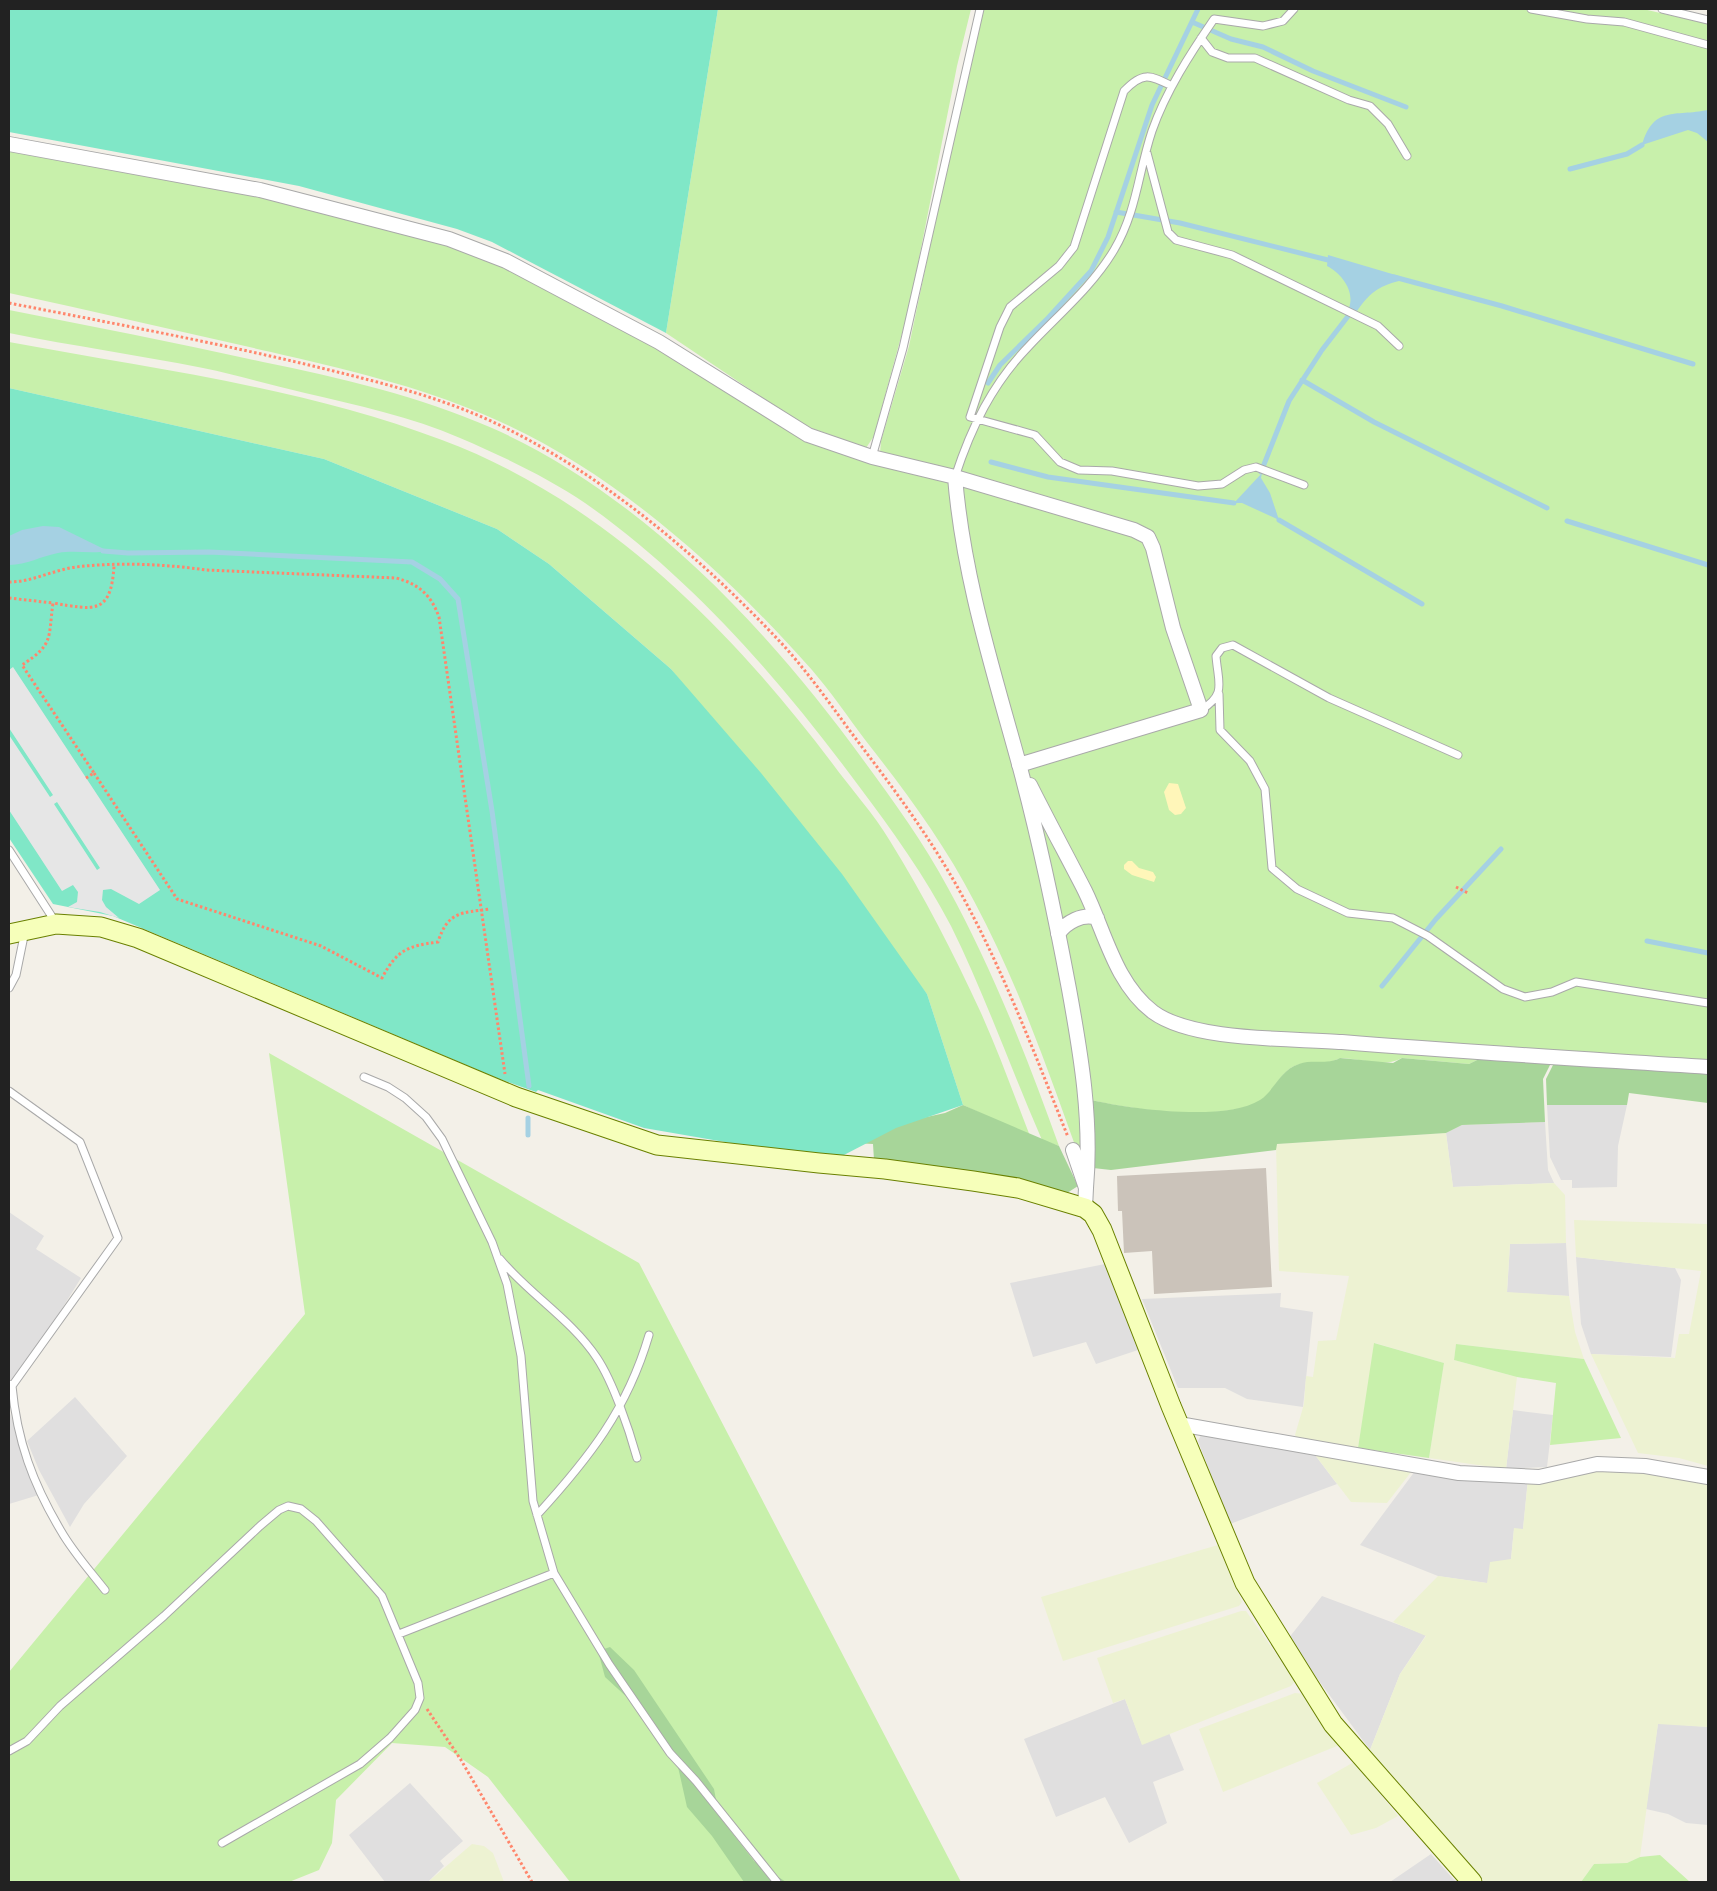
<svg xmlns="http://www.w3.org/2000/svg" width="1717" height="1891" font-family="Arial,sans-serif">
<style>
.residential{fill:#e0dfdf}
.farmland{fill:#edf2d2}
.grass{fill:#c8f0ab}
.forest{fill:#a7d599}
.sand{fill:#fff6b9}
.pitch{fill:#80e7c7}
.parking{fill:#e6e6e6;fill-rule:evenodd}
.water{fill:#a5d1e3}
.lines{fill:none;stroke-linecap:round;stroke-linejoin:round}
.stream{stroke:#a5d1e3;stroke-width:5}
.building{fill:#cbc3ba}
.lane-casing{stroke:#a9a9a9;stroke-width:9}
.street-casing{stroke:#a9a9a9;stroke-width:16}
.secondary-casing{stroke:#6a8100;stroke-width:21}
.path{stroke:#ff866c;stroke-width:3;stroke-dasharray:2.5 2.5;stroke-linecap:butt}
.lane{stroke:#fff;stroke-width:7}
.street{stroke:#fff;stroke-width:14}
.secondary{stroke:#f6ffba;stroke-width:19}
</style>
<rect width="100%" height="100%" fill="#f3f0e8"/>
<path class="residential" d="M1547,1105H1627L1618,1146L1617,1187L1572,1188V1180H1561L1550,1157Z
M1545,1122L1548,1170L1554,1183L1453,1187L1446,1133L1462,1125Z
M9,1212L44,1236L36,1249L81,1278L17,1381L9,1379Z
M1566,1243L1569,1296L1507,1293L1510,1244Z
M1576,1257L1675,1268L1681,1280L1671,1357L1591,1354L1581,1324Z
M1105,1264L1141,1349L1096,1364L1086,1342L1033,1357L1010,1283Z
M1281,1293L1280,1307L1313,1312L1303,1407L1247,1399L1225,1388H1178L1142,1299Z
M75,1397L127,1456L84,1504L70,1527L39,1470L27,1441Z
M9,1410L26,1461L42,1494L9,1504Z
M1513,1410L1553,1415L1547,1467L1506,1469Z
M1201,1435L1312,1451L1337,1484L1230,1524L1198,1441Z
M1418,1467L1528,1479L1523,1529H1514L1511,1559L1487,1583L1438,1576L1360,1545Z
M1322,1596L1426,1635L1400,1674L1370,1750L1288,1639Z
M1125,1699L1142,1744L1169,1733L1184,1770L1153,1782L1167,1823L1129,1843L1105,1797L1056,1817L1024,1739Z
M1658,1723L1708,1727V1825L1686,1823L1668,1814L1646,1809Z
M410,1783L463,1841L440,1861L444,1866L428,1882H385L349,1835Z
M1431,1854L1456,1882H1390Z"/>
<path class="farmland" d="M1446,1133L1453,1187L1554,1183L1565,1195L1566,1243L1510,1244L1507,1292L1569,1296L1575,1332L1584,1359L1456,1344L1454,1360L1517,1377L1506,1469L1429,1458L1444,1363L1375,1343L1358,1448L1297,1438L1295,1435L1304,1404L1306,1376L1313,1377L1318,1341L1336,1340L1349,1276L1279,1271L1276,1144Z
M1574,1220L1708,1224V1466L1679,1458L1638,1453L1591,1354L1675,1358L1679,1334H1689L1701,1271L1576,1257Z
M1312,1451L1415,1467L1387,1503L1351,1502Z
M1614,1467L1708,1477V1727L1658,1724L1640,1857L1627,1863L1594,1864L1581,1882H1482L1402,1791L1370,1750L1400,1674L1426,1636L1393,1622L1438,1576L1487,1583L1490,1562L1511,1559L1514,1528L1523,1529L1528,1479Z
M1218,1545L1242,1602L1239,1606L1063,1661L1041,1597Z
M1241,1611H1246L1295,1681L1291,1686L1142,1745L1125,1699L1113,1703L1097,1658Z
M1295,1693L1304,1694L1342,1744L1223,1792L1199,1729Z
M1354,1762L1398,1816L1376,1828L1351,1835L1317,1783Z
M472,1844L484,1846L493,1853L504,1882H428Z"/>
<path class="grass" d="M718,9H971L957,66L910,304L874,436L866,448L803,425L666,333Z
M980,9H1643L1708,24V1061L1197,1026C1167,1017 1145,999 1126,974L1026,774L1030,766L1207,714L1176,625L1152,535L880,453L881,441L909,346Z
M9,148L257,193L415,234L499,261L679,359L800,438L949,482L1037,857L1079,1079L1084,1170C1051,1079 1020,987 974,901C944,843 906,792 866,741C848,717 831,692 812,670C721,568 611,468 485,415C416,385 343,369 271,352C183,332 96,312 9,293Z
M9,310C94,327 179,343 263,362C341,378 419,396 492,428C643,495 769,630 864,761C894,802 924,843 948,888C993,970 1027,1057 1059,1146L1042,1140C1011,1069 985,995 951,926C925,876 892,830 858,785C781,681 692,578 585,503C547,477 502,456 460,438C412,417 357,405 305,393C271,385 237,375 203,368C138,355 73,346 9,333Z
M9,342C153,369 303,387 442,440C603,500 730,628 832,763C851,789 874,814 890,841C924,896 954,954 981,1013C999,1053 1014,1095 1030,1136L963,1105L927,994L671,669L549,564L497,529L324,459L9,388Z
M965,485L1144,540L1194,704L1192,710L1020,758L973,574L962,486Z
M1036,813L1087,908L1061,919Z
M1091,922L1160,1023L1479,1059L1469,1064L1402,1058C1383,1068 1363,1059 1342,1058C1338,1058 1333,1062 1328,1062C1319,1063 1310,1062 1301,1064C1281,1067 1275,1092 1260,1101C1223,1122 1132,1110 1091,1100L1065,934L1079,925Z
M269,1053L639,1263L961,1882H570L488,1777L445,1747L392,1743L336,1800L332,1843L319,1870L289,1882H9V1672L305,1314Z
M1374,1343L1444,1363L1429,1458L1358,1448Z
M1456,1344L1584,1359L1621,1438L1550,1445L1556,1383L1517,1377L1454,1360Z
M1660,1855L1690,1882H1581L1594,1864L1627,1863L1640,1857Z"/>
<path class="forest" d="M1340,1058L1393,1063L1402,1058L1469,1064L1479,1059L1551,1063L1543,1079L1545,1122L1462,1125L1446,1133L1277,1144L1276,1150L1111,1170L1093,1168L1091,1100C1131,1109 1225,1122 1260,1100C1274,1091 1280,1070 1299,1064C1312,1059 1327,1065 1340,1058Z
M1554,1063L1708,1072V1103L1629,1093L1627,1105H1547L1546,1079Z
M963,1105L1059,1146L1078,1186L1067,1193L1011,1177L874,1160L873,1144L816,1141L945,1113Z
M610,1647L634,1670L714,1789L719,1816L754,1861L786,1882H744L712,1836L687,1807L676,1758L643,1712L605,1677L598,1651Z"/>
<path class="sand" d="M1169,783L1178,784L1186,808L1181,814L1175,815L1169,810L1164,792Z
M1128,861H1132L1139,868L1153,872L1156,877L1154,882L1132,875L1124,869V865Z"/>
<path class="pitch" d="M9,9H718L666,333L492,242L457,229L299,186L9,132Z
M9,388L324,459L497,529L549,564L671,669L761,773L842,874L927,994L963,1105L896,1128L842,1156L795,1154L644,1128L538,1090L536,1092L497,1078L113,916L53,904L9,838Z"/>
<path class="parking" d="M13,667L160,890L139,904L111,889L103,890L102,900L106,907L119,918L100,912L68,907L77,902L78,892L73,885L62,891L9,810V735L50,797L53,795L9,728V670ZM57,802L100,868L97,870L54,804Z"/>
<path class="water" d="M1708,110V142L1697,133L1688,130L1642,145C1654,105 1674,117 1708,110Z
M1328,255L1399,276V281C1378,286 1369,294 1357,311L1349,308C1355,291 1342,274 1327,266Z
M1262,473L1261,478L1270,493L1279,520L1242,503H1234Z
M43,526L59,527L108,551C91,554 74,550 58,553C41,556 27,565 9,565V536L22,530Z"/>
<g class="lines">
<path class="stream" d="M1192,22L1231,39L1263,47L1313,71L1406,107
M1570,169L1627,154L1642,145
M1116,212L1180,223L1332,261
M1394,277L1502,306L1693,364
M1302,380L1374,422L1547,508
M988,383L1000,365L1048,318L1091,271L1108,237L1152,105L1198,9
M991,462L1048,477L1234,503
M1261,472L1289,401L1322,350L1352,311
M1279,520L1422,604
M1567,521L1708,565
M103,551L128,553L209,552L412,562L440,579L458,599L492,811L529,1086
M1647,941L1708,953
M1382,986L1436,919L1501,849
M528,1135V1118"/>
</g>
<path class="building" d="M1266,1168L1272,1287L1154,1294L1152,1251L1124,1253L1122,1211H1118L1117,1176Z"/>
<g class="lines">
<defs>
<path id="lane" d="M1531,9L1587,19L1624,22L1708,45
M1662,9L1708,20
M1201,38L1212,52L1228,58H1255L1349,100L1370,106L1388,124L1407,156
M1172,86C1150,75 1143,71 1124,91L1074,247L1059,266L1010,307L1000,327L970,417L1035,435L1060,462L1079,470L1112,471L1198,486L1222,484L1244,470L1256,467L1304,485
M1147,153L1168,232L1176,240L1232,255L1378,326L1399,346
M872,457L903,348L980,9
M955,477C971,428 992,384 1029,346C1058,315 1092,287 1114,250C1137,211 1138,173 1152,131C1166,91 1190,54 1214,19L1263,26L1283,21L1294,9
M1219,694L1220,730L1250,761L1265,789L1272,868L1297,889L1348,913L1393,918L1428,936L1503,989L1525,997L1552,992L1576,982L1708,1003
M1201,710C1227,694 1218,683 1216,656L1222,648L1233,645L1329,698L1458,755
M9,850L56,923
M9,988L16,975L25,931
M364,1077L388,1087L405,1098L426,1117L442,1139L492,1242L507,1284L521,1356L533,1501L554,1573L609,1664L670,1753L696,1781L777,1882
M9,1091L80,1142L118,1238L12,1386
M500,1259C529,1294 572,1320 597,1358C613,1382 629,1429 637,1458
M9,1384L12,1386C17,1441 33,1484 61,1531C73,1552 90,1571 105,1590
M537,1515C589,1458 627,1410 649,1335
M399,1634L554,1573
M9,1751L27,1741L60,1706L164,1616L260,1526L279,1510L288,1506L301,1509L316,1521L382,1596L418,1683L420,1698L415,1710L390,1738L360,1764L222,1843"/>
<path id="street" d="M9,144L260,190L449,239L506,261L659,342L808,435L872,457L955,477C963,576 993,669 1019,764C1039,838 1055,914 1069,989C1081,1055 1092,1120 1086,1188
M955,477L1134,530L1148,537L1153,548L1173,628L1201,710L1019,765
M1030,785C1048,821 1067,856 1085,891C1105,932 1115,983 1153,1012C1194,1042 1291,1038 1342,1042C1464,1052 1586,1059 1708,1067
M1058,934C1066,922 1083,913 1097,918
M1073,1150L1086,1188L1085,1208
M1179,1424L1459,1473L1539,1477L1597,1464L1645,1466L1708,1477"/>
<path id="secondary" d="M9,934L56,924L101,927L138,938L516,1097L657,1145L819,1163L885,1169L973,1181L1018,1188L1085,1208L1093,1214L1102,1230L1171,1406L1245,1583L1333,1724L1472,1882"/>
</defs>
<use href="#lane" class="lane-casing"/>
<use href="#street" class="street-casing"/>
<use href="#secondary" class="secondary-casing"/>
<path class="path" d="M9,303C111,323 213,342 313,366C374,381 435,395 493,422C601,472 703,559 784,646C811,676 835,711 859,743C897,793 934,843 964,899C1005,975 1036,1057 1068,1137
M9,582C32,582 53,570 76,567C118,562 164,564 206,570L396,578C419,584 431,595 439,617L505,1074
M9,598L53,603
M94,773L177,899L321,946L382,978C397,950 407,946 438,942C448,911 461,913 490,909
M86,778L94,773L22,665C54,644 48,639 53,603C94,610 111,615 114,566
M1456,887L1468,893
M427,1709L461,1760L532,1882"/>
<use href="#lane" class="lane"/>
<use href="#street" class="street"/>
<use href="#secondary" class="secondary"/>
</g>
<rect width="1717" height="1891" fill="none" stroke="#222222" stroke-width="20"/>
</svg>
